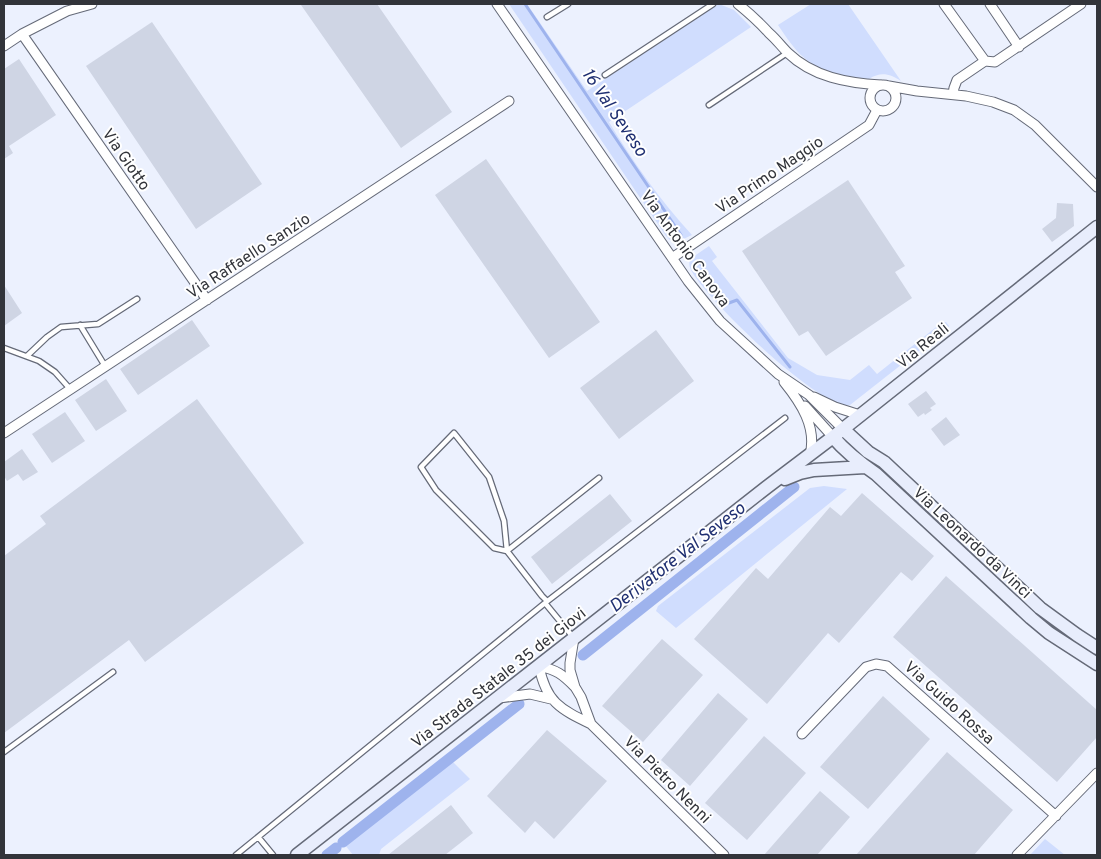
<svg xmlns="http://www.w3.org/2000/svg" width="1101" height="859" font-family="Overpass,sans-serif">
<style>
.green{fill:#d0ddfe}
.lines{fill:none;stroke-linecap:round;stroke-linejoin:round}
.stream{stroke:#9eb3ed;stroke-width:3}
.canal{stroke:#9eb3ed;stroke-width:11}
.building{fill:#cfd5e4}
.lane-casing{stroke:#656a78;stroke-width:7}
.street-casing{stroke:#656a78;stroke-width:11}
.secondary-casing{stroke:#656a78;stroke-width:15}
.lane{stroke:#fff;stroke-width:4.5}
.street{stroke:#fff;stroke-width:9}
.secondary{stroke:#e8edfc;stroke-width:12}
.labels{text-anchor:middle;stroke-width:4;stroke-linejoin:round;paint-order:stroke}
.street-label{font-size:16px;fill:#32343a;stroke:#fff}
.water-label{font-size:18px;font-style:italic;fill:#203072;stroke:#fff}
</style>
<rect width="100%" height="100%" fill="#ecf1fe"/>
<path class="green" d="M509,4H527L587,91L719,4L734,10L751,27L609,122C633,162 660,200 692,235L677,242L670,240L666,236Z
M811,4H848L901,81C890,74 881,71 869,79C842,76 816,72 797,51C790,43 784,34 778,25Z
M709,246L717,257L712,261L788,358L817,375L850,380L869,365L877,374L940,324L946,322L949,326L948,328L850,405C821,411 705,298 691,270C689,266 689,264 690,259Z
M824,486L847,489L676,628L656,611L658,606L810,488Z
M452,761L470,779L381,849L379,855H353L345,845Z
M1045,839L1065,855H1030Z"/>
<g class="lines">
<path class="stream" d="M525,4L681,235
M699,261L711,281L726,301L729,303L737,300L790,367"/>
<path class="canal" d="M583,655L794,487
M343,842L519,704
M327,855L336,848"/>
</g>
<path class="building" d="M304,4H377L452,112L401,148L301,5Z
M152,22L262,184L196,229L86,66Z
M19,59L56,115L9,146L13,153L4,159V69Z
M486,159L600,322L549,358L435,195Z
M848,180L905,266L895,272L912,298L826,356L808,331L799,336L742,251Z
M1057,203L1073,204L1074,226L1052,242L1042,229L1056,218Z
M4,285L22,313L4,326Z
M192,320L210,346L138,395L120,369Z
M656,330L694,381L619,439L580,388Z
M106,379L127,411L96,431L75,400Z
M926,391L936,404L930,408L932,410L925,415L924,413L918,417L908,404Z
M197,399L304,543L145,662L129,640L4,733V556L46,524L40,516Z
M65,412L85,441L52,463L32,434Z
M946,417L960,435L944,446L931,429Z
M22,449L38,472L23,481L18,474L7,481L4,476V462Z
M862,493L934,556L912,581L901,572L839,643L828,633L767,704L694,639L756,568L768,579L830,507L841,516Z
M610,494L632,521L552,584L531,557Z
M946,576L1097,710V737L1057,782L893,637Z
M662,639L703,675L643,742L602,706Z
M718,693L748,719L690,786L661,760Z
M883,696L930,739L868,809L820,767Z
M547,730L607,781L554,839L535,821L525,833L487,796Z
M764,736L806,773L747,840L705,803Z
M947,752L1013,810L974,855H856Z
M820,791L850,817L817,855H764Z
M451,805L473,833L445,855H388Z"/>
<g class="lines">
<defs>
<path id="lane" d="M547,17L568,4
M605,75L713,4
M709,105L787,53
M80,325L105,366
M4,348L39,361L55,372L71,390
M27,356L47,337L61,327L98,324L137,299
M547,601L542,596L507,551L494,548L436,490L421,467L454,433L489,477L504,521L507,551L599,478
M545,603L573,637
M4,752L113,672
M259,838L273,855
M236,855L545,603L785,418"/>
<path id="street" d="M497,4L688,281L720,321L778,374L809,395L843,429
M738,4C749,13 760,23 769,33C776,39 781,46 788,53C813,77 847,83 881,85
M944,4L985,61
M990,4L1019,47
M22,34L207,300
M4,46L22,34L67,11L92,4
M870 98a13 13 0 1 1 26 0a13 13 0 1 1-26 0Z
M889,86L917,91L966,96L993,102L1014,110L1035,125L1097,187
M953,94L954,88L957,80L985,61L995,62L1081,4
M672,258L869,125L877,110
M784,382C801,403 817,427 810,455
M814,397L835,407L860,415
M805,406L833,437
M4,433L509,101
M574,638L570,663V670L575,687L581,697L591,724
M575,687C562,674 557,670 539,666C546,702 560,709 591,724L724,855
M499,698L530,694L551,699
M802,734L866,667L876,664L887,666L1056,816
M1017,855L1097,773"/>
<path id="secondary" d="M843,429L868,452L884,462L1040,608L1077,635L1097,648
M833,437C845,451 860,463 876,474L1031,618L1049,633L1097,664
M785,479L800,473L814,470L865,467
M297,855L767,487L833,437L1097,227"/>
</defs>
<use href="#lane" class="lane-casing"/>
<use href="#street" class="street-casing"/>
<use href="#secondary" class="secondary-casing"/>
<use href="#lane" class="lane"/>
<use href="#street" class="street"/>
<use href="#secondary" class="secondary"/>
</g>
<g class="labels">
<g class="street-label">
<text transform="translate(127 159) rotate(55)" y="6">Via Giotto</text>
<text transform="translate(769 174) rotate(-34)" y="6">Via Primo Maggio</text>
<text transform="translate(686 248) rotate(54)" y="6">Via Antonio Canova</text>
<text transform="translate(248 255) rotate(-33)" y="6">Via Raffaello Sanzio</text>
<text transform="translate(922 345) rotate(-39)" y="6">Via Reali</text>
<text transform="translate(973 542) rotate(43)" y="6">Via Leonardo da Vinci</text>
<text transform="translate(498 677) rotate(-38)" y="6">Via Strada Statale 35 dei Giovi</text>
<text transform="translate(950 702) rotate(42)" y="6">Via Guido Rossa</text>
<text transform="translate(668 779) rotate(45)" y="6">Via Pietro Nenni</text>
</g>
<g class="water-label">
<text transform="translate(615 112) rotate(56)" y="6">16 Val Seveso</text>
<text transform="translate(677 557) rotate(-38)" y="6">Derivatore Val Seveso</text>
</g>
</g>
<rect width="1101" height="859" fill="none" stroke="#32343a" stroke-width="10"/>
</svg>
